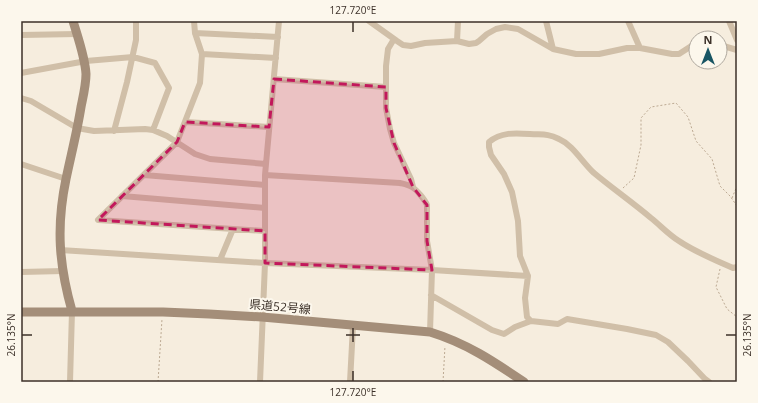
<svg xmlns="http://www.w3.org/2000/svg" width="758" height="403" font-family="'Open Sans','Noto Sans JP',sans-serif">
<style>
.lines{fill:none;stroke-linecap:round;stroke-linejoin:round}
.path{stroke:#bca992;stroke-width:1;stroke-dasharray:2 2;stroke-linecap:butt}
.street{stroke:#d0bfa8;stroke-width:6}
.secondary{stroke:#a48e79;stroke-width:9}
.marked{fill:#c2185b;fill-opacity:0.2;stroke:#c2185b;stroke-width:3;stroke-dasharray:8 5;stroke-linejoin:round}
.ticks{fill:none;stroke:#3c3129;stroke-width:1.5}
.labels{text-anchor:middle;stroke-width:4;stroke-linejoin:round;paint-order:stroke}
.street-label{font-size:12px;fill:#3c3129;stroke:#fcf7ec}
.neatline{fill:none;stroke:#3c3129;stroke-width:1.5}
.ticks-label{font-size:10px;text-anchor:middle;fill:#3c3129}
</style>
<rect width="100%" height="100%" fill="#f6edde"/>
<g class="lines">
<path class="path" d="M623,188L634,178L641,145V118L651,107L676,103L688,117L696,141L712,159L720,186L730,196L737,206
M732,198L737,186
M720,269L716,287L727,309L737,317
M158,382L162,319
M443,382L445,346"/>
<path class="street" d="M194,21L195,33L202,54L200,83L177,142L98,220L265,231
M369,21L397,41L403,45L411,46L425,43L457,41L469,44L476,43L479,41L487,34L496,29L505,27L518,29L553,49L576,54H599L627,48H640L672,54H679L696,43
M546,21L553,49
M628,21L640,48
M729,21L737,40
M195,33L278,37
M21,35L77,34
M394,39L388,49L386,66V108L390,129L394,143L411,179L413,187
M457,41L458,21
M720,45L737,50
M202,54L276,58
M21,73L86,61L133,57L155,63L169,88L153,130
M274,79L386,87
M21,98L31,101L77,128L94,131L145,129L153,130L167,136L195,154L210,159L266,164
M185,122L269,127
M114,131L127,82L136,40V21
M21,164L66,179
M144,175L265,185
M265,175L400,183C404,184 409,185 412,187C417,190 425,200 427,205V241L432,270L430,332
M122,196L265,208
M60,250L265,263L432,270L528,276
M220,260L233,229
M21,272L63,271
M431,295L492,330L504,334L515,327L531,321
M70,382L72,311
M260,382L265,263V175L279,21
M350,382L353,326
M709,382L705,379L688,361L668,342L656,335L627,329L567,319L558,324L531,321L527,317L525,298L528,276L520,256L518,221L512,192L504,174L491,155L489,147V142C501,132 515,133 530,134C542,135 547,133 559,139C573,145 582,162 594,173C612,188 632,202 651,218C660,225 668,234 679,241C695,252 715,260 733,268L737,267"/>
<path class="secondary" d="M72,311C59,265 56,227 66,179C71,155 77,132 81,107C83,97 86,85 86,74C85,57 78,38 73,21
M21,312H163L209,314L262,317L430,332C466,343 493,361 524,382"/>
</g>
<path class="marked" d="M274,79L386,87V108L394,143L413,187L427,205V241L432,270L265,263V231L98,220L177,142L185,122L269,127Z"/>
<path class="ticks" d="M353,22V32M353,328V342M22,335H32M346,335H360M726,335H736M353,371V381"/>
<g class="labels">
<g class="street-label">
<text transform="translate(280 307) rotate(5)" y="4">県道52号線</text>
</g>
</g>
<rect width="758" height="403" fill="none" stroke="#fcf7ec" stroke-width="44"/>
<g transform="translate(708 50)"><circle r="19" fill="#fcf7ec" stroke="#afa89e"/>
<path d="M0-3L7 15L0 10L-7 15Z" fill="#185563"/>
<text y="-6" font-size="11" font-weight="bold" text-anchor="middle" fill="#3c3129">N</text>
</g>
<rect x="22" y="22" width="714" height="359" class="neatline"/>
<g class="ticks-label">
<text x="353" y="14">127.720°E</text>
<text transform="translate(11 335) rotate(-90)" y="4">26.135°N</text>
<text transform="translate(747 335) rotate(-90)" y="4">26.135°N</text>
<text x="353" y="396">127.720°E</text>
</g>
</svg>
